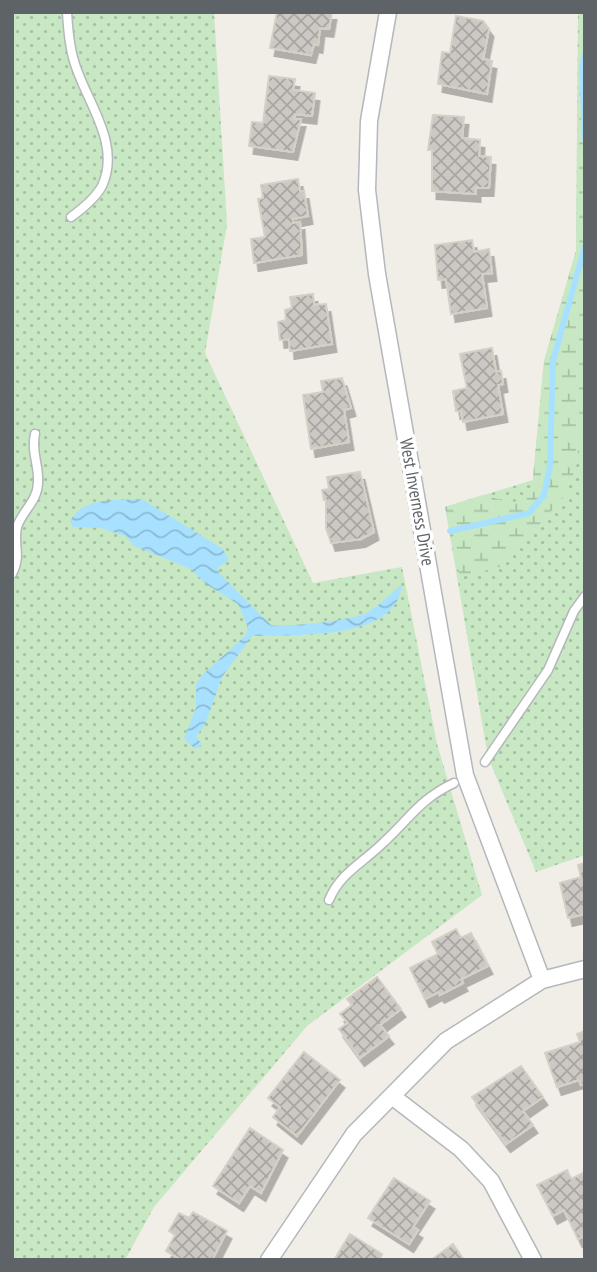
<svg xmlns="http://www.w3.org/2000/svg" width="597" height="1272" font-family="'PT Sans Narrow',sans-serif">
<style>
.grass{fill:url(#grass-dots)}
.wetland{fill:url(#wetland-marsh)}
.water{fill:url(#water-waves)}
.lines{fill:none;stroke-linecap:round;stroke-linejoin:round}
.stream{stroke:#a8e1ff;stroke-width:6}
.building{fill:url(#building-cross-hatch);stroke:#d6cfc5;stroke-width:2;filter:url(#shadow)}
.lane-casing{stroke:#b4b8bb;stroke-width:11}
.street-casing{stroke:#b4b8bb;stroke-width:19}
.lane{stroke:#fff;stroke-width:8}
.street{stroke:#fff;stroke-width:16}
.labels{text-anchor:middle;stroke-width:7;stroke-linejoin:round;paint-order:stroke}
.street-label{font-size:18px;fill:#5e6367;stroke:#fff}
</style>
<defs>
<pattern id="grass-dots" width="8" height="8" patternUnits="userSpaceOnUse" patternTransform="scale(1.75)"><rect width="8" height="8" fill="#c7e8c3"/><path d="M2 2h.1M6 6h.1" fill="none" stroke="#a5c0a2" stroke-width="1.8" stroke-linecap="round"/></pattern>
<pattern id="wetland-marsh" width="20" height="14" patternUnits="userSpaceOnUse" patternTransform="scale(1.75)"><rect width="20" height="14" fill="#c7e8c3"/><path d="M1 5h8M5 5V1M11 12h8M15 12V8" fill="none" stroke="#a5c0a2"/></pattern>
<pattern id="water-waves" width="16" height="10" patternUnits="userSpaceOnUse" patternTransform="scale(1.75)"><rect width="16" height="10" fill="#a8e1ff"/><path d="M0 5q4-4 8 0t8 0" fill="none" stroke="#8cbad2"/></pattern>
<pattern id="building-cross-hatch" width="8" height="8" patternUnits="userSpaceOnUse" patternTransform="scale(1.75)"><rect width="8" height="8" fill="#ccc8c3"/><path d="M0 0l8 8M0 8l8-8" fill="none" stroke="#a9a6a2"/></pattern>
<filter id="shadow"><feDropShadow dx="4.5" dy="8" stdDeviation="0" flood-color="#0004"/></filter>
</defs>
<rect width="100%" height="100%" fill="#f1ede7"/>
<path class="grass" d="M12,12H214L227,225L205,353L313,583L402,567L437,744L482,895L307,1026L154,1207L125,1260H12Z
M578,12H585V855L536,872L488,757L445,507L533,480L544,361L576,251Z"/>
<path class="wetland" d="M578,51L585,62V406L580,425L577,464L565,496L500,567L460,577L445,507L483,495L513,503L532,488L544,361L576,251Z"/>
<path class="water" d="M142,499L223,549L229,560L217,568L220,574L271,625C290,627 352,621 368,612C381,605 391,593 402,584C398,642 293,634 252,636L222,677L205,725L196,736L202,745L195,749L184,738L196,708V685L201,676L246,635L248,627L238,604L206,584L191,569L134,546L125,536L101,528L73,527L70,521C84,496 116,501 142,499Z"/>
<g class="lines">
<path class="stream" d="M585,54L582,68L585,137
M450,531L529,513L544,495L550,466L553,361L585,246"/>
</g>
<path class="building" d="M277,12H332L329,29L320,28L318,45L314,44L311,55L270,48Z
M456,16L483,21L489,29L483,59L492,61L487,94L438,84L442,52L450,53Z
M269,76L295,79L293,90L315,93L312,116L295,114L294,119H301L293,152L249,146L252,122L263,123Z
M433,115L464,117L462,138L480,140L479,156L491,157L489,188H476V194L432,191V150H428Z
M298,179L300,191H304L308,216L293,219V223L300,222L302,255L254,263L251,239L265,237L258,199L263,198L261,185Z
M472,240L474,252L489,249L492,273L482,274L487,308L451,314L446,279L438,280L435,245Z
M313,294L314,305L326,304L332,344L290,351L289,339L280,340L278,322L286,320L285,310L292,308L290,297Z
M492,348L496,372L501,371L503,384L498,385L503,414L463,422L461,411H456L453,391L467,388L460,354Z
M342,378L351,408L344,410L349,442L311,449L303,395L323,392L321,381Z
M360,472L374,532L361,539L331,543L326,528V500H324L322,490L329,489L327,477Z
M585,863V914L568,918L560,883L581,877L578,865Z
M456,929L461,938L471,933L488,966L461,979L463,983L440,995L438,992L425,999L410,968L438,954L432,942Z
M377,977L401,1009L380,1025L389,1036L360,1058L339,1029L348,1023L340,1014L352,1005L347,999Z
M585,1031V1084L581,1085L579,1080L557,1087L545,1053L580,1042L577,1034Z
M304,1052L340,1080L297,1136L273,1117L280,1107L268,1098Z
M521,1066L543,1097L523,1111L533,1125L506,1144L472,1097Z
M250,1128L283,1150L261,1193L250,1186L239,1203L213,1186Z
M567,1170L571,1179L585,1172V1235L578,1239L564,1210L553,1216L537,1185Z
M394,1178L430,1201L413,1227L418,1230L409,1244L368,1218Z
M193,1212L227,1231L212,1260H182L166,1251L175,1235L169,1231L179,1213L189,1218Z
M350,1234L382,1254L379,1260H334Z
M453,1244L464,1260H435L434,1258Z"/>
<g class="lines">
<defs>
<path id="lane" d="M67,12C68,29 69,45 74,61C85,100 122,143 102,186C95,199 82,209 71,217
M12,574C22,555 13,546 17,527C22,511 38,501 38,482C39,465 31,452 35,434
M485,762L548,670L574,611L585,596
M329,900C341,872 363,863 384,842C410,818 420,799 454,783"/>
<path id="street" d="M388,12L369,121L367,190L377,274L465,775L542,980
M393,1097L461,1149L491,1181L533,1260
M269,1260L354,1134L446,1041L542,980L585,969"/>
</defs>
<use href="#lane" class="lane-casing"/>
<use href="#street" class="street-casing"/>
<use href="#lane" class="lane"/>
<use href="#street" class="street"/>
</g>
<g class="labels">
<g class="street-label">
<text transform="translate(417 502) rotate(80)" y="6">West Inverness Drive</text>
</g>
</g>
<rect width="597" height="1272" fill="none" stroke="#5e6367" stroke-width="28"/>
</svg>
